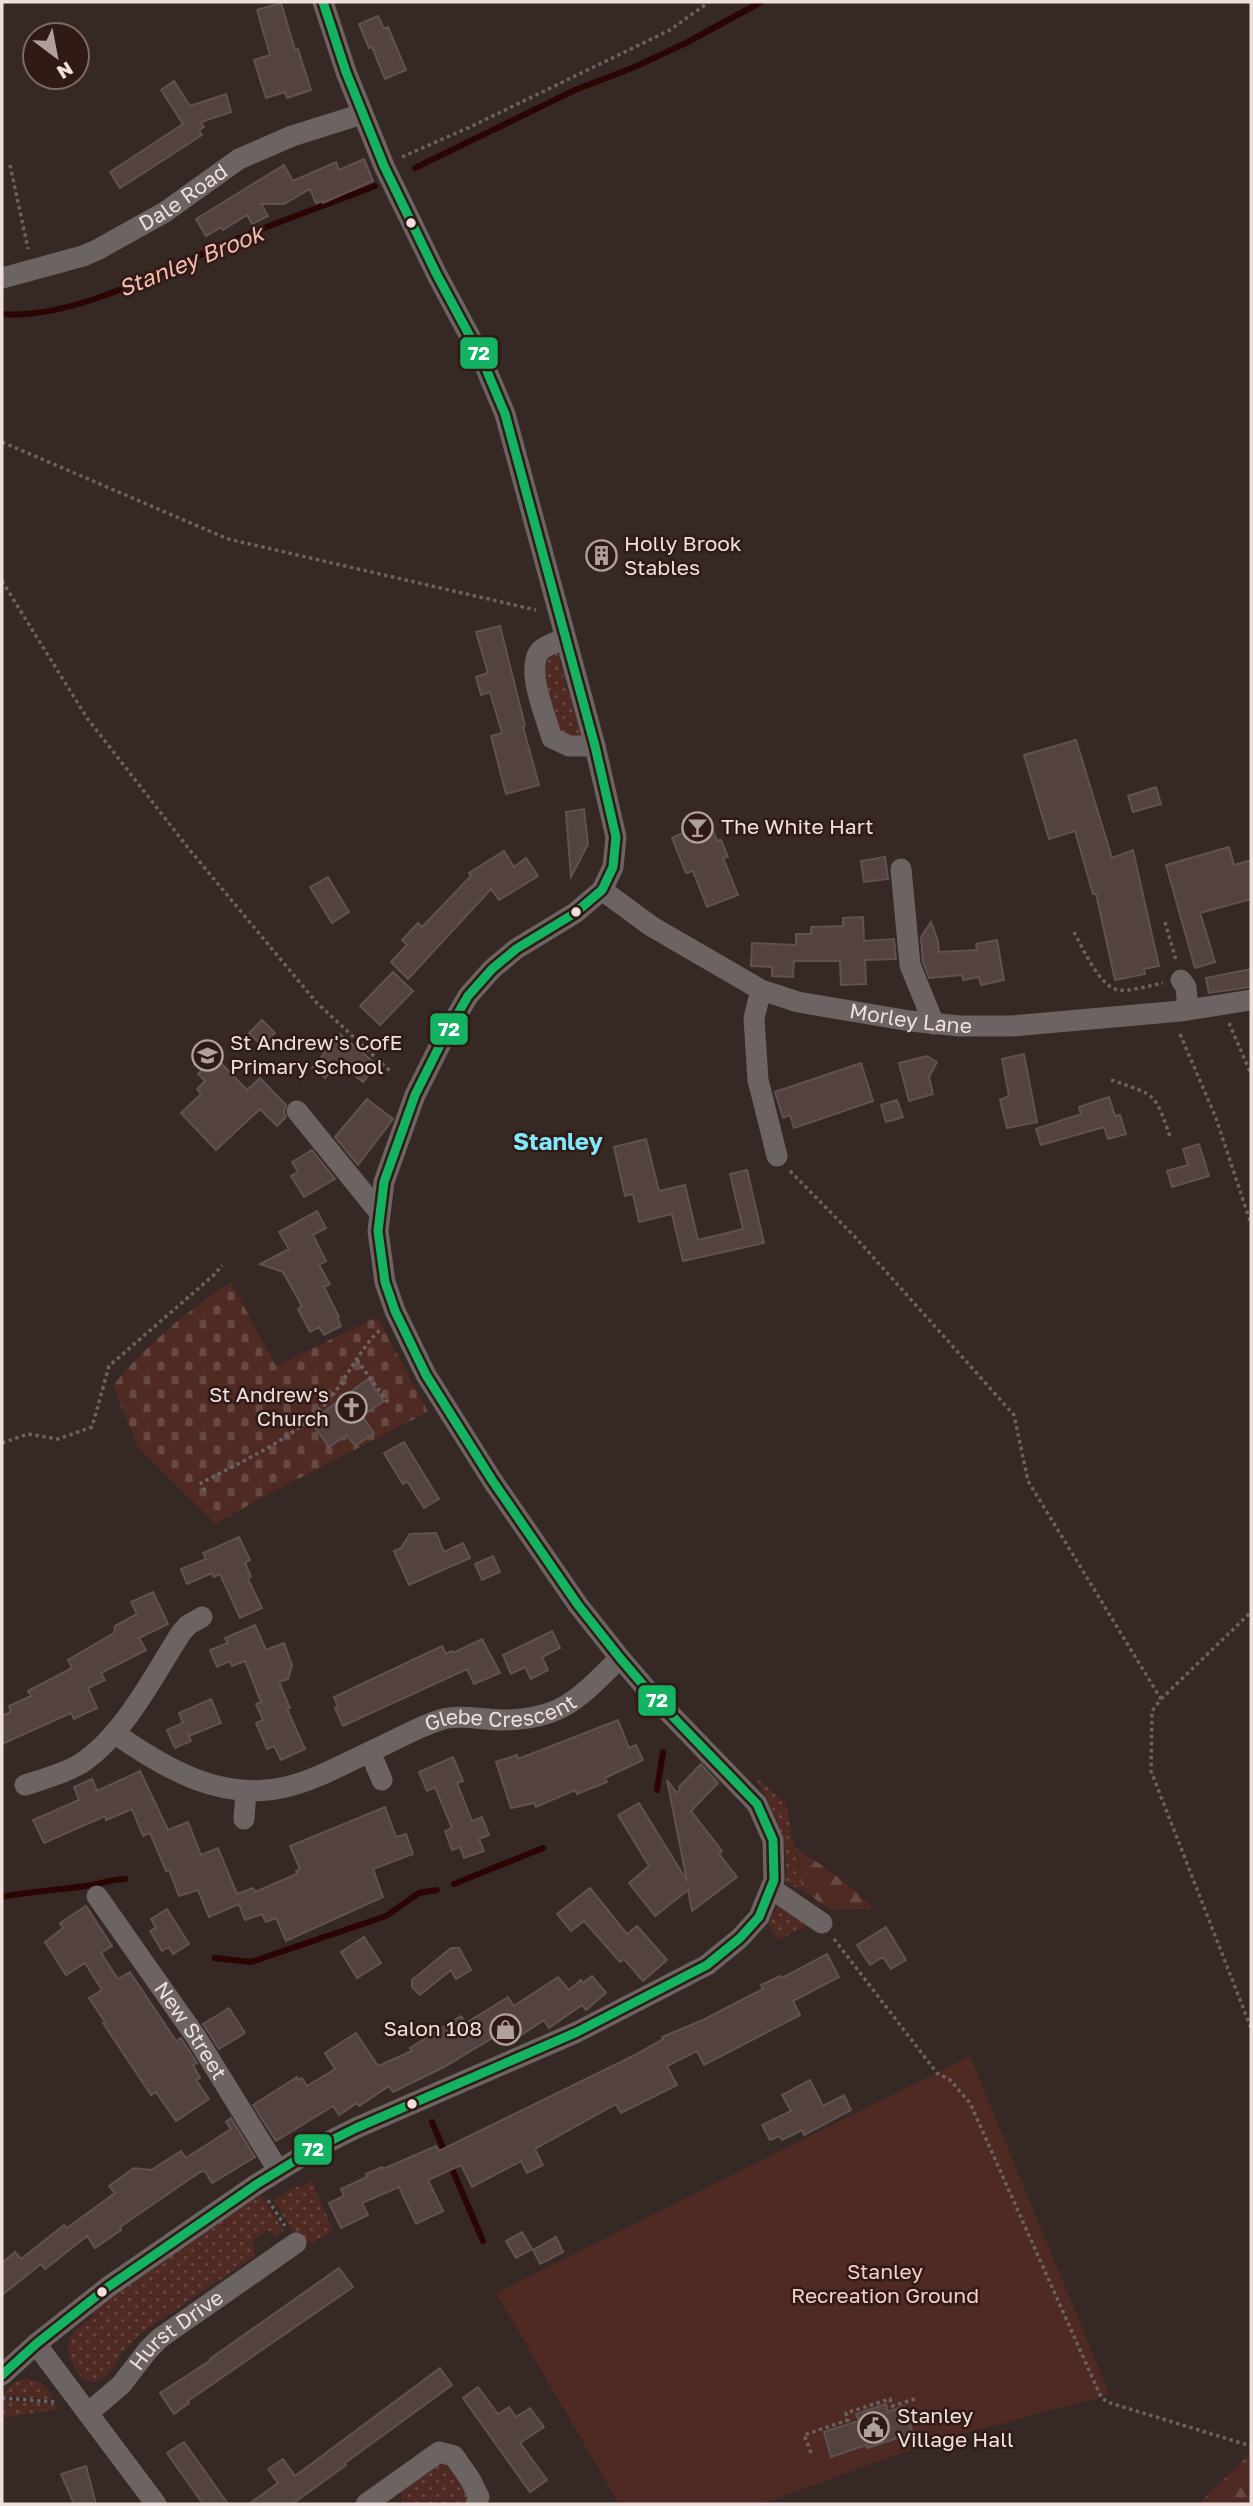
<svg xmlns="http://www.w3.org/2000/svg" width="1253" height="2506" font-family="'Golos Text',sans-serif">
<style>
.grass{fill:url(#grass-dots)}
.forest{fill:url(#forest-firs)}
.cemetery{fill:url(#cemetery-stones)}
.green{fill:#4e2a22}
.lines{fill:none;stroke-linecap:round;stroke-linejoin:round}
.stream{stroke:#2b0503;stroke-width:6}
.building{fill:#534240;stroke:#5f5250;stroke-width:2}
.path{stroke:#696260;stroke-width:3.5;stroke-dasharray:3.5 3.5;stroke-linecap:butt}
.minor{stroke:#6b6463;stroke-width:21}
.bus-1-casing{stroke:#301a15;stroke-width:14}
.bus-1{stroke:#13b361;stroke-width:9}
.bus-dot{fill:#f0e0dd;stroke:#301a15;stroke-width:2.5}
.labels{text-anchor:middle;stroke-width:5;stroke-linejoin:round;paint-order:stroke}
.street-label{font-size:21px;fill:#f0e0dd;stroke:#301a15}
.poi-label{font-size:21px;fill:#f0e0dd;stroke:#301a15;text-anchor:start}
.park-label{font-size:21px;fill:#f7cec6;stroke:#301a15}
.water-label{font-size:23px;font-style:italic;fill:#f7bbaf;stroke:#301a15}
.quarter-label{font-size:24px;font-weight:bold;fill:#82e9fd;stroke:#301a15}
.line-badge{stroke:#301a15;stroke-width:2.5}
.badge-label{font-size:19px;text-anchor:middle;font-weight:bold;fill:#fff}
</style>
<defs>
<pattern id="grass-dots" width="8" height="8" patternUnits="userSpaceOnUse" patternTransform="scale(1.75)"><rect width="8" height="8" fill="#4e2a22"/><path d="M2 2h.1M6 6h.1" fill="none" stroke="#684942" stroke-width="1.8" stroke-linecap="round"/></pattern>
<pattern id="forest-firs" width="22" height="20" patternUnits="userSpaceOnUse" patternTransform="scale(1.75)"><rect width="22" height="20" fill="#4e2a22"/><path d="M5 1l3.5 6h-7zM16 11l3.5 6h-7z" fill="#684942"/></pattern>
<pattern id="cemetery-stones" width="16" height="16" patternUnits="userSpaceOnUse" patternTransform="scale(1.75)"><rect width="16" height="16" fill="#4e2a22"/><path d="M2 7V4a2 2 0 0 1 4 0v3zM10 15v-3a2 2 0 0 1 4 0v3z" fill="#684942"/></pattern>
</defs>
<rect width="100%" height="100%" fill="#352825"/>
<path class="grass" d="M557,652L582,738H567L557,728L542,668L543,660Z
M755,1777L786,1803L802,1890L786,1883C788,1835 777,1818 755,1777Z
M779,1904L807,1926L778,1940L768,1924Z
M311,2179L333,2231L314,2243L297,2238L273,2200L298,2186L300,2189Z
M261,2195L284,2231L274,2237L268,2230L252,2241L255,2256L146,2330C136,2339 127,2347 119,2357C114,2364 110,2374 102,2379C83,2393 61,2354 70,2338C75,2329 86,2322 94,2316L92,2311L188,2243Z
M22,2379C41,2378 45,2384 54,2400L2,2395L13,2383Z
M2,2400L54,2404V2406L60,2407V2409L2,2418Z
M442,2463L452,2467L470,2498L466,2504H413L402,2502L400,2491L403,2485Z"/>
<path class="forest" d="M795,1848C824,1866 851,1884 874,1909L831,1910L802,1890Z
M1251,2453V2504H1198Z"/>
<path class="cemetery" d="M231,1282L276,1366L377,1317L428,1412L263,1497L216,1524L138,1448L113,1386C138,1352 194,1305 231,1282Z"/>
<path class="green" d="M970,2056L1110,2395L935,2441L762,2504H619L496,2293Z"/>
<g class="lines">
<path class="stream" d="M415,168L575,90L632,68L686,43L761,2
M2,314C69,320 159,273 220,246C271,224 324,206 375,186
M657,1790L663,1752
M454,1884L543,1848
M2,1897C32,1891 62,1890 92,1885C103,1883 112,1879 125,1879
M215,1958L251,1962L386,1916L419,1893L437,1890
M432,2122L483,2241"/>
</g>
<path class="building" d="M281,3L295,50L298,49L311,90L287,98L285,92L266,98L254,60L270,55L257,10Z
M378,16L384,29L388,27L406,70L385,79L372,47L369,48L359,24Z
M174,81L190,106L226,94L231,112L201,122L204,127L199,130L202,135L120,188L110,172L183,124L161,90Z
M364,159L373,181L323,203L322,201L316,203L310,189L284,204H261L268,216L252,224L247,215L223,230L221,227L206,236L196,219L284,165L293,181L336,162L339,170Z
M500,626L525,726L523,727L539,785L506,794L491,736L502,733L490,692L481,695L476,677L488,673L476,632Z
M1076,740L1112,858L1133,850L1159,966L1144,969L1145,974L1115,980L1096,894H1093L1075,831L1049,839L1024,755Z
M1156,787L1161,804L1133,812L1128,796Z
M584,809L588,844L571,877L566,812Z
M708,818L717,841L721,840L728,857L723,858L738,895L707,907L693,871L686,873L672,838L687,831L686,828Z
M1229,847L1234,865L1251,860V899L1200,913L1215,962L1195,968L1166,865Z
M504,851L514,867L526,858L538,876L499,900L491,889L408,979L391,962L407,945L402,940L418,923L422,927L471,876L469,873Z
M885,857L888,879L864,882L861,861Z
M328,877L349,912L332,923L310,887Z
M863,917L864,941L894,939L896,959L865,960L866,984L841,985L840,961H794L793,977L772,976V967L751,966L752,943L796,945V934H811V927L843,926V918Z
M931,922L938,941L939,952L977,950L976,944L997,940L1004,980L981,985L979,977L963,980L962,975L929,978L923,962L921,937Z
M1251,969V987L1209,993L1206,978Z
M393,972L413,991L380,1025L360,1006Z
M262,1020L275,1033L262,1046L249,1033Z
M340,1034L377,1065L363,1082L339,1062L325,1078L312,1068Z
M1024,1054L1037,1122L1007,1128L1000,1100L1009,1096L1002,1059Z
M927,1056L937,1062L929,1077L933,1094L909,1101L899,1063Z
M215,1057L247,1090L260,1078L286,1105L284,1112L286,1117L277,1126L260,1109L216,1150L181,1113L201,1094L197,1089L205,1081L198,1074Z
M861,1063L873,1101L794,1128L790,1115L783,1118L775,1092Z
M1109,1097L1115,1116L1120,1115L1126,1134L1108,1139L1104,1127L1041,1145L1036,1129L1081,1114L1079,1107Z
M367,1099L393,1119L358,1165L335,1137Z
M897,1100L903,1117L886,1122L881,1105Z
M646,1139L659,1191L685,1185L698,1240L743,1229L730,1174L747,1170L764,1243L683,1261L672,1214L639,1222L633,1194L625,1196L614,1147Z
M1199,1144L1209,1176L1172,1187L1167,1171L1188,1165L1183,1149Z
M312,1150L335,1179L304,1197L291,1176L298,1172L292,1162Z
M317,1211L326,1228L313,1235L326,1261L319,1265L330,1284L324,1287L339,1317L337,1318L341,1326L324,1335L319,1327L310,1332L298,1309L302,1306L283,1272L260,1264L289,1249L279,1232Z
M368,1379L384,1401L362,1416L374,1433L355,1446L347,1435L329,1447L312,1423L322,1416L321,1414Z
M404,1442L439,1499L424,1508L407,1481L403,1484L384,1453Z
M436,1533L444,1552L463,1543L470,1558L409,1585L394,1551L401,1548L410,1534Z
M239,1537L250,1560L245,1563L251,1577L248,1579L262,1608L240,1618L220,1574L214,1577L212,1573L187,1584L181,1569L206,1559L203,1553Z
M493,1556L500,1572L482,1580L475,1564Z
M153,1592L168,1624L139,1638L146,1650L101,1673L105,1680L88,1688L97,1708L74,1719L71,1713L2,1744V1716L11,1712L9,1706L31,1696L28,1691L72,1668L68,1660L114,1633L115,1626L137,1614L131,1602Z
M255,1625L266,1650L284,1643L292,1665L288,1679L279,1682L290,1708L287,1709L305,1749L281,1760L274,1746L267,1749L256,1723L263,1720L256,1704L261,1702L245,1661L232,1666L230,1661L217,1667L210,1650L228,1643L225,1638Z
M552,1631L560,1648L542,1657L548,1670L531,1679L525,1667L511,1674L503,1655Z
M482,1639L500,1673L474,1684L467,1669L343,1726L335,1708L338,1707L334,1697L442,1646L446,1654L452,1651L453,1653Z
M211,1699L221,1723L189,1736L187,1732L191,1741L175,1748L167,1730L183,1723L179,1713Z
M618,1720L629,1748L636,1745L643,1760L605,1778L607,1782L577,1794L575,1790L536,1807L534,1803L511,1808L496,1762L517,1755L518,1759Z
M453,1757L463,1781L457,1783L472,1821L482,1817L489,1835L479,1839L484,1851L464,1858L460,1847L452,1850L445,1831L452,1828L435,1787L427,1791L419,1772Z
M701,1764L718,1783L691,1811L722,1851L719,1854L737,1877L692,1911L688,1890L655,1916L629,1883L649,1866L618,1815L639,1803L687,1881L667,1780L677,1793L680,1789L679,1787Z
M140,1771L168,1830L188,1822L201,1855L218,1848L237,1894L253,1888L255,1892L297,1874L296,1871L300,1869L290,1846L385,1807L396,1837L406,1834L413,1854L373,1869L383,1897L286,1941L276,1918L266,1922L262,1914L245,1920L239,1904L209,1917L198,1890L179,1896L169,1870L166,1871L150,1833L143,1836L132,1809L106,1820L105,1816L44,1843L33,1820L79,1800L74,1787L92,1779L97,1791Z
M590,1888L627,1934L637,1926L667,1960L643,1981L624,1959L620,1962L584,1921L571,1931L557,1914Z
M86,1906L112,1946L101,1953L118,1979L130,1972L176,2041L181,2038L197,2063L193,2065L200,2078L196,2080L209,2099L176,2121L156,2092L151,2095L103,2023L105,2022L89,1998L102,1990L85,1963L66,1975L45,1942L63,1928L60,1923Z
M167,1909L189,1944L173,1954L169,1947L162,1951L150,1931L156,1928L151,1919Z
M886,1927L906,1960L891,1969L883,1957L870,1965L857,1945Z
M364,1937L381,1963L357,1978L341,1952Z
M451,1948H459L471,1970L456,1979L451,1970L420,1995L412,1987V1980Z
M827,1954L839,1977L793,2001L800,2015L704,2065L697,2051L667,2066L677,2085L621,2113L616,2104L535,2149L543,2165L527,2173L521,2161L472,2187L461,2165L428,2180L443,2211L416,2224L399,2187L362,2203L368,2215L341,2228L329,2203L344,2196L341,2189L367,2177L366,2174L382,2167L383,2169L436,2146L439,2151L633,2056L663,2039L662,2037L703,2020L763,1989L761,1985L780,1976L782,1978Z
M592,1976L606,1993L586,2010L582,2005L549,2028L544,2020L506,2045L499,2034L444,2067L393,2092L389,2086L359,2106L357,2103L339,2115L333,2106L276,2141L253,2105L297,2077L298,2080L302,2078L307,2086L335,2069L325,2053L356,2033L378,2066L412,2051L410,2048L461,2016L466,2023L508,1997L514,2006L558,1977L569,1990L581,1980L583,1983Z
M229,2008L245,2033L219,2049L203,2024Z
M810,2080L823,2106L844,2095L851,2110L804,2135L802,2130L782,2140L780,2136L770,2140L762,2125L791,2111L782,2095Z
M231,2118L255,2157L212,2183L205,2171L200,2172L120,2227L121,2230L95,2248L87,2236L45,2269L41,2264L2,2295V2263L15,2252L21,2259L64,2225L67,2228L115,2193L109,2186L134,2168L151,2170L181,2151L186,2158L231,2129L226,2122Z
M522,2232L532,2249L516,2258L506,2241Z
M556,2237L563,2252L540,2264L533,2250Z
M339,2268L353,2287L188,2401L189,2403L174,2414L160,2393L211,2360L210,2359Z
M440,2368L452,2385L345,2463L346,2465L327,2479L292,2504H249L278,2483L268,2469L283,2459L295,2476Z
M478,2387L498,2414L509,2407L516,2417L530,2408L544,2427L520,2443L547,2480L530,2492L463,2398Z
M886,2404L888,2412L904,2406L913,2433L867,2448L866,2445L831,2457L824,2432L859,2421L856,2414Z
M184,2442L199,2463L228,2504H203L167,2453Z
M86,2466L96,2504H74L61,2474Z"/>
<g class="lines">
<path class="path" d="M402,157L470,127L670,30L709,2
M10,165L28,249
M2,442L228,539L536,610
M2,581L87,718L189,849L316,1002L390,1071
M1165,922L1176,960
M1074,932C1082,947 1100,987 1118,990C1128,992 1152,985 1163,983
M1229,1023L1251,1074
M1180,1034L1216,1118L1251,1224
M1111,1080C1158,1096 1154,1092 1171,1139
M790,1171L856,1238L1014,1415L1028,1481L1161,1699L1152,1711L1151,1771L1251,2028
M357,1360L387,1401L384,1403
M342,1382L346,1387
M2,1443L28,1434L58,1439L92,1427L109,1366L215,1274L222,1265
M205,1491L201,1483C244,1460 294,1439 327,1402C347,1379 359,1349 381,1329
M1161,1699L1251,1612
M834,1939L937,2073L950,2080L970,2103L1101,2397L1107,2402L1251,2446
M268,2200L285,2226
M2,2398L55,2402
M811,2453L804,2435L848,2420L846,2413L890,2399L892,2406L918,2398"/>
<g class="minor">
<path id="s1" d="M2,278L83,256L97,250L165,212L239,159L292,136L362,114"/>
<path d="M565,638C557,642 546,645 540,651C525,669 546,717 552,738L569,746H595"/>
<path d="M901,869L910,965L934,1024"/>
<path id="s2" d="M602,890L651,926L761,990L798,1002L910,1021L960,1026H1012L1181,1011L1251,1000"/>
<path d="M1181,980L1186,987L1188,1010"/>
<path d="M761,990L754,1018L758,1080L777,1156"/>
<path d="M297,1111L379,1212"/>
<path id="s3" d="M114,1733C166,1769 221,1802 286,1787C319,1779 349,1761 380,1747C400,1738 427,1722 448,1718C466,1715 484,1720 502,1720C562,1720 579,1698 620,1658"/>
<path d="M370,1752L382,1780"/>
<path d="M25,1785C43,1779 63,1774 80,1764C123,1737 154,1675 181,1633L188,1625L202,1617"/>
<path d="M244,1819L246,1791"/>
<path d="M772,1889L822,1923"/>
<path id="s4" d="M97,1896L196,2037L278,2170"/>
<path d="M36,2344L156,2504"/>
<path d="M2,2375L36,2344L108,2287L257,2184L314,2149L356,2128L577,2032L707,1965L740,1938L759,1917L774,1880L773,1840L757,1804L650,1693L620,1658L578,1605L492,1480L426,1375L395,1311L385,1282L378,1231L384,1182L415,1095L442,1041L468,996L492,969L516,949L575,913L602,890L613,867L616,837L595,746L505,414L481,357L437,275L384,166L346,72L323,2"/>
<path id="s5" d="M88,2413L121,2385L148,2350L160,2338L296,2243"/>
<path d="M366,2504L439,2452L454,2456L470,2479L479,2497L476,2504"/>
</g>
<defs>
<path id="bus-1" d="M2,2375L36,2344L108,2287L257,2184L314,2149L356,2128L577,2032L707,1965L740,1938L759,1917L774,1880L773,1840L757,1804L650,1693L620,1658L578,1605L492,1480L426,1375L395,1311L385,1282L378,1231L384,1182L415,1095L442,1041L468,996L492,969L516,949L575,913L602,890L613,867L616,837L595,746L505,414L481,357L437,275L384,166L346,72L323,2"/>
</defs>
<use href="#bus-1" class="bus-1-casing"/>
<use href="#bus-1" class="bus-1"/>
</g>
<defs>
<symbol id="building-ring" viewBox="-11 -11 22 22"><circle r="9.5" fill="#301a15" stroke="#afa09d" stroke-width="1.5"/><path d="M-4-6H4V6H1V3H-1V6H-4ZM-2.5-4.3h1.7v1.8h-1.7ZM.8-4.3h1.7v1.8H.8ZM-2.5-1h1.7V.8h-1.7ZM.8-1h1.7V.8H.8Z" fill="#afa09d"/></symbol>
<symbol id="bar-ring" viewBox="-11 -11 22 22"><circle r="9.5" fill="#301a15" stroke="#afa09d" stroke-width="1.5"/><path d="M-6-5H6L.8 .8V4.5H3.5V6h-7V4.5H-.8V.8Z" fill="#afa09d"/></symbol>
<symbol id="school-ring" viewBox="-11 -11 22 22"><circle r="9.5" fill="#301a15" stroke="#afa09d" stroke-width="1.5"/><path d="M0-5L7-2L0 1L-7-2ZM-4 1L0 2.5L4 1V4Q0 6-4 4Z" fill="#afa09d"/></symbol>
<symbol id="church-ring" viewBox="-11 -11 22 22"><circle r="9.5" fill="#301a15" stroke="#afa09d" stroke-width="1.5"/><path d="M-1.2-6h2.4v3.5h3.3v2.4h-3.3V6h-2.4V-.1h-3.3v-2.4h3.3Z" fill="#afa09d"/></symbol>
<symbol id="shop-ring" viewBox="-11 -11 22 22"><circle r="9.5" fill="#301a15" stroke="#afa09d" stroke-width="1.5"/><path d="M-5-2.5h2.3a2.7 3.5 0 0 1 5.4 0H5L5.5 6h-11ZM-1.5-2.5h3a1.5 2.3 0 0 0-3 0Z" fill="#afa09d"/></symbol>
<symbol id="civic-ring" viewBox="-11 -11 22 22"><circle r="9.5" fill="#301a15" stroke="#afa09d" stroke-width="1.5"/><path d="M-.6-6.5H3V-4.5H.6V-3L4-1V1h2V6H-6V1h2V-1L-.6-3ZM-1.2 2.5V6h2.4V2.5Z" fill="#afa09d"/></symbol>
</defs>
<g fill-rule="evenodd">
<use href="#building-ring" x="584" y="538" width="35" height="35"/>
<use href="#bar-ring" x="680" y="810" width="35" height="35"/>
<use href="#school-ring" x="190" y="1038" width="35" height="35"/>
<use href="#church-ring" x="334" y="1390" width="35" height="35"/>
<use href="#shop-ring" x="488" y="2012" width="35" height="35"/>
<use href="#civic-ring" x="856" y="2410" width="35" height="35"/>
</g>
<g class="bus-dot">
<circle cx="411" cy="223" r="6"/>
<circle cx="576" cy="912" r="6"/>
<circle cx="412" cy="2104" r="6"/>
<circle cx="102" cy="2292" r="6"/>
</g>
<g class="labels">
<g class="street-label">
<text dy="7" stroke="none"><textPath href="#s1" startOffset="200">Dale Road</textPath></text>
<text dy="7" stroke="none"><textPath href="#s2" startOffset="341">Morley Lane</textPath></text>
<text dy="7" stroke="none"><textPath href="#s3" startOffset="416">Glebe Crescent</textPath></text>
<text dy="7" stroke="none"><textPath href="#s4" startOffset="164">New Street</textPath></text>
<text dy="7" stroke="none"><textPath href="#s5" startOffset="122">Hurst Drive</textPath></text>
</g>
<g class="poi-label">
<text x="624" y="551">Holly Brook<tspan x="624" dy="24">Stables</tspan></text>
<text x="721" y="834">The White Hart</text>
<text x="230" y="1050">St Andrew's CofE<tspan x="230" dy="24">Primary School</tspan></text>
<text x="329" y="1402" text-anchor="end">St Andrew's<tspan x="329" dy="24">Church</tspan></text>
<text x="482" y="2036" text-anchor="end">Salon 108</text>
<text x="897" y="2423">Stanley<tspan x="897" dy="24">Village Hall</tspan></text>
</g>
<g class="park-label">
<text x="885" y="2279">Stanley<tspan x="885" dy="24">Recreation Ground</tspan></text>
</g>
<g class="water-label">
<text transform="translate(191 261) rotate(-22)" y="8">Stanley Brook</text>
</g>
<g class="quarter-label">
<text x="558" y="1150">Stanley</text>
</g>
</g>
<g class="line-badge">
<rect x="459" y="336" width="40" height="34" rx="7" fill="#13b361"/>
<rect x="429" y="1012" width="40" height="34" rx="7" fill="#13b361"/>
<rect x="637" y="1684" width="40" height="33" rx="7" fill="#13b361"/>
<rect x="293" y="2133" width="40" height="33" rx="7" fill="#13b361"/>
</g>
<g class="badge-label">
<text x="479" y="360">72</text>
<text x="449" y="1036">72</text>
<text x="657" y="1707">72</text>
<text x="313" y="2156">72</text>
</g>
<rect width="1253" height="2506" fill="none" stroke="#f0e0dd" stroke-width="7"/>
<g transform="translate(56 56) rotate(148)"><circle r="33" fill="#301a15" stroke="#7d6965" stroke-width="2"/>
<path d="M0-5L12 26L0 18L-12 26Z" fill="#afa09d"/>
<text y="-10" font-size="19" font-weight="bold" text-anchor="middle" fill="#f0e0dd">N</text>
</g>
</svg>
